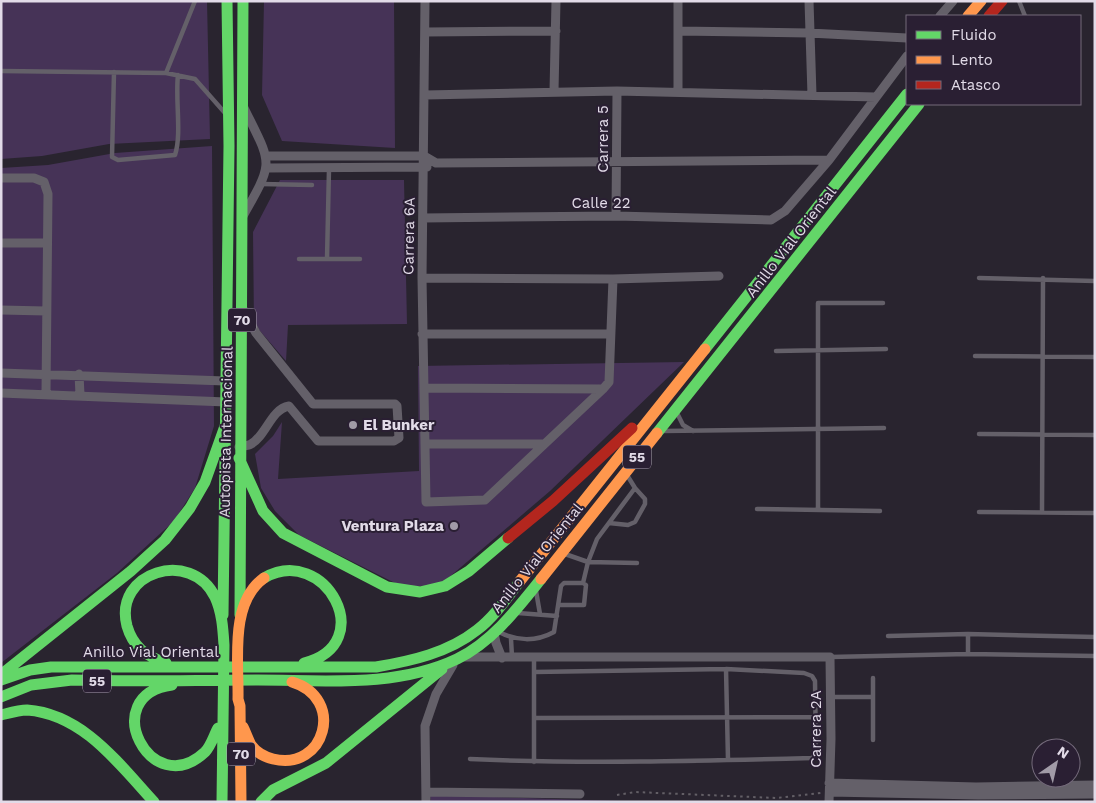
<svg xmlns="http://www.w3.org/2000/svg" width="1096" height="803" font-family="'Work Sans',sans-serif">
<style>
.green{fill:#463357}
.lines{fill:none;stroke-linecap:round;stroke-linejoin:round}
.path{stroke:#635f66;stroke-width:2;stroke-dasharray:2.5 4;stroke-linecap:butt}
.lane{stroke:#646069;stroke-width:4.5}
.street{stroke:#646069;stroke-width:9}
.fast{stroke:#63d668;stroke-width:11}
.slow{stroke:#ff974d;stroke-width:11}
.jam{stroke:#b3261e;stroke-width:11}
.poi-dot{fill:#a19ba7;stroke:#2a1f33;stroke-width:2}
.labels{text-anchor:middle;stroke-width:4;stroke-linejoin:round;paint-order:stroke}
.shield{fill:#2a1f33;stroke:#aba3b2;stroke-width:1}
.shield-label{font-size:14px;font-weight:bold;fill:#e2dbe8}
.street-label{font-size:15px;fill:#e2dbe8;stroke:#2a1f33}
.poi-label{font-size:15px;font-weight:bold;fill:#e2dbe8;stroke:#2a1f33;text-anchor:start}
</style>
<rect width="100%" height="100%" fill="#29242f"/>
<path class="green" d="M1,1H207L210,139L109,144L42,156L1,159Z
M264,1H394L395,148L282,141L262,95Z
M212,146L214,426L195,488L174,521L117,573L1,663V168L48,165L115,153Z
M280,180H404L407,324L288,325L286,361L254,324L253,232Z
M684,362L550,491L440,585L403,587L299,535L275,511L261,488L255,454L273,436L282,422L278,479L419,471L418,366Z
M430,795L650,802H651H431Z"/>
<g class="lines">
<path class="path" d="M617,795L635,792L776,798L821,793"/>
<path class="lane" d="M1019,1L1025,16
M1,71L166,73L195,79L225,113
M114,72L112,157L118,160L175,155C182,134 175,99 178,75
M166,73L195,1
M329,169L327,259H360
M261,184L312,185
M299,259H327
M979,278L1095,281
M776,351L886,349
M975,356L1095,357
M677,413L683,425L693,431
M663,431L884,428
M979,434L1095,435
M757,509L880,511
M818,510V303H883
M979,512L1095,513
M1042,512L1043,278
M609,523L628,525L635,522L645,504V499L635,488
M565,554L588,562L597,539L635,488L627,475
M583,583L588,562L637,563
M536,591L540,614
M518,613L557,616
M499,632C516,641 536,642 554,632L561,586L564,583H583L586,585L584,605H559
M968,634V654
M888,636L968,634L1095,637
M511,639L512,657
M830,657L968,654L1095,656
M726,669L728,760
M831,697H873
M534,718L815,717
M873,740V678
M470,759C583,764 698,761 812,758L816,753L815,681L812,676L804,673L726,669L534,672
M534,762V657"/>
<path class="street" d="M425,1L422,278L426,502L485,500L603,389L609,382L613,279
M809,1L812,95
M940,16L953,1
M679,31L809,33L907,38
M426,32L556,31
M554,91L556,1
M678,91V1
M425,95L617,91L876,97
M267,156H424L436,163L829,160
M267,168L427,167
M1,178H34L44,182L48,194L46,393
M243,216C275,160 272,165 244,108
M616,216L617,91
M423,218L616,216L771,220L785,211L829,160L907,56
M1,243H47
M422,278L613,279L719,276
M1,310L46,311
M422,334H610
M1,373L225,381
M79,374L80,395
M424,388L603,389
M1,393L226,402
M425,444H543
M239,447C243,446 248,446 251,444C266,436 271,409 289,406L318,441H394L399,438L397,406L395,404H313L256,333L243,309
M494,633L496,643L502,658
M464,657H830L831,739L829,802
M829,783L976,787L1095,785
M426,792L580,794
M830,792L978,795L1095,794
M426,802L425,726L436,694L453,665"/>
<path class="fast" d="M705,349L907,94
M657,433L919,104
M239,458L263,511L283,533L387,587L420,592L445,586L469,571L508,538
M264,578C325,543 380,644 304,663
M223,615L229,146L227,1
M240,615L243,1
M166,663C146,656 133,647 127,626C113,572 191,548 215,597C222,612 223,629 224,645L222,802
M2,674L131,571L165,540L190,508L205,482L225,426
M1,680L30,670L51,667H376C411,661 448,653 477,630C494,617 507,598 520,581
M172,685C96,695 151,803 205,752C211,746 214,735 218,728
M1,697L31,685L72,680C134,682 196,680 258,680C323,680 396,688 457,659C492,642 517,609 541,579
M1,715C9,713 19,710 27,710C83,714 119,764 154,802
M261,802L273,790L326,763L442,669"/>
<path class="slow" d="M968,16L981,1
M541,579L657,433
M520,581L705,349
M243,727C246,733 248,739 251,745C256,752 265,757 273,759C325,772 346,698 292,682
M241,802L240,706L238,699C239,662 229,603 264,578"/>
<path class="jam" d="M989,16L1002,1
M508,538L553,501L632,428"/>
</g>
<g class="poi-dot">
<circle cx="353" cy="425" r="5"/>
<circle cx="454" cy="526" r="5"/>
</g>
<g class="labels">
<g class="shield">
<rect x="228" y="308.5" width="28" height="23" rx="4"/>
<rect x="623" y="445.5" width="28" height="23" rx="4"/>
<rect x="83" y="669.5" width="28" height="23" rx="4"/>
<rect x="227" y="742.5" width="28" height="23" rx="4"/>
</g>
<g class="shield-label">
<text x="242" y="325">70</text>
<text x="637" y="462">55</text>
<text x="97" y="686">55</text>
<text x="241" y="759">70</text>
</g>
<g class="street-label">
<text transform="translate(603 139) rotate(-90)" y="5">Carrera 5</text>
<text x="601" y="208">Calle 22</text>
<text transform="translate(409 236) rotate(-89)" y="5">Carrera 6A</text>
<text transform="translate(791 242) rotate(-52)" y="5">Anillo Vial Oriental</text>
<text transform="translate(226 432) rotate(-89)" y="5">Autopista Internacional</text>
<text transform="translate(537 558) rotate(-51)" y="5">Anillo Vial Oriental</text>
<text x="151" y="657">Anillo Vial Oriental</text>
<text transform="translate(816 729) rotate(-90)" y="5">Carrera 2A</text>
</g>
<g class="poi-label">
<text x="363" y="430">El Bunker</text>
<text x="444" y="531" text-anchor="end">Ventura Plaza</text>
</g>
</g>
<rect width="1096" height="803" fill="none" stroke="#e2dbe8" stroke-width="5"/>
<rect x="906" y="15" width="175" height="90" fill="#2a1f33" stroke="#746a7b"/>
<rect x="916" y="31" width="25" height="8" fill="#63d668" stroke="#746a7b"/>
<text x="951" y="40" font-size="15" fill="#e2dbe8">Fluido</text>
<rect x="916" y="56" width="25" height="8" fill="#ff974d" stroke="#746a7b"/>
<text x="951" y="65" font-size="15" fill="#e2dbe8">Lento</text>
<rect x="916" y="81" width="25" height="8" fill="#b3261e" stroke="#746a7b"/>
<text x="951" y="90" font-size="15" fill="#e2dbe8">Atasco</text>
<g transform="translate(1056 763) rotate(34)"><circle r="24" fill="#2a1f33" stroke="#746a7b"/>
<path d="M0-4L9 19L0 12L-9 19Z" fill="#a19ba7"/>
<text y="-8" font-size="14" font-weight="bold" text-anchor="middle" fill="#e2dbe8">N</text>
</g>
</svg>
